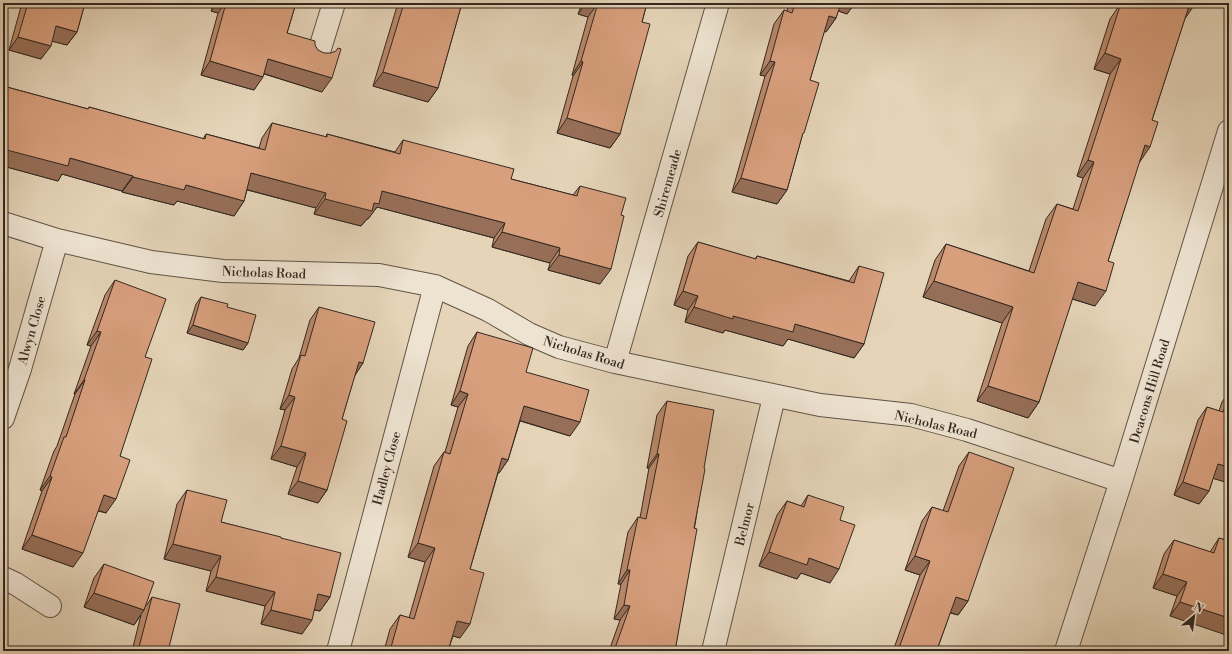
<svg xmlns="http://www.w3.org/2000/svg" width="1232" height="654" font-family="'Libre Bodoni',serif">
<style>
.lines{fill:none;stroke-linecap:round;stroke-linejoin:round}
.minor-casing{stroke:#605347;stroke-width:24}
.minor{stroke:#eee3d1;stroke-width:22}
.wall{fill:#ba896c;stroke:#332821}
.shaded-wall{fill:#976f58;stroke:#332821}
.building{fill:#d89f7d;stroke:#332821}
.labels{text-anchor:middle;stroke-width:3;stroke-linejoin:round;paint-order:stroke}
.street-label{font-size:13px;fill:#332821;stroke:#eee3d1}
</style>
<rect width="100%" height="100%" fill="#e5d4b8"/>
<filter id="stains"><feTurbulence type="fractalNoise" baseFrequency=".005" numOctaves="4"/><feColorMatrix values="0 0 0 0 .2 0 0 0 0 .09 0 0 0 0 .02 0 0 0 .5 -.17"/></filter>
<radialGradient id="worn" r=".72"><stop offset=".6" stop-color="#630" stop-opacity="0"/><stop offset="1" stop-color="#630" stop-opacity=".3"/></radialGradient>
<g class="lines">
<defs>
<path id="minor" d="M318,55L334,3
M3,223L57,240L151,262L223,271L379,275L435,286L488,310L529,334L559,347L615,362L820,405L911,415L967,430L1121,481
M615,362L718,3
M3,418L20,369L57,240
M3,578L16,584L50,606
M338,651L435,286
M713,651L774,397
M1066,651L1121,481L1229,131"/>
</defs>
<use href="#minor" class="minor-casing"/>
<use href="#minor" class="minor"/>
</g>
<path class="wall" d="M22,3H85L77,32L67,45L52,41L41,59L9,50Z
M214,3H296L287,33L315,45L322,92L264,74L254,90L201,75L218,13L211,11Z
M398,3H462L438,88L428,102L373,86Z
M582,3H647L642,22L620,134L610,148L557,133L573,76L572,75L588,17L578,14Z
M789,3H855L847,14L838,11L836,18L826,32L824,31L810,80L802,136L787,190L777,204L732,192L765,76L760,75L774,24L784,10L787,11Z
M1121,3L1133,7L1135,3H1195L1185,18L1152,120L1108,261L1095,306L1072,299L1039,402L1028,418L977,401L1002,323L923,297L935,260L946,244L1029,271L1046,219L1057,204L1073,209L1083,178L1077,176L1110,74L1094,69L1110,19Z
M3,86L88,109L89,107L203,139L206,134L259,148L262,138L272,123L326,137L327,134L395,152L403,140L511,179L573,195L580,186L600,284L548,270L550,263L492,247L494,238L377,207L368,219H367L361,226L314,214L316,208L247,190L244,201L234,216L177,201L174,205L122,192V191L62,174L58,181L3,166Z
M698,242L755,259L757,256L849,281L859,266L864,344L854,358L788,339L783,346L725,330L723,333L685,322L688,310L674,305L688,256Z
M115,280L145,357L120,456L106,513L98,511L73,567L22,549L42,491L40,490L54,451L57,446L75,394H74L91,346L87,345L105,295Z
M201,297L227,307L248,343L243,350L187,333L196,304Z
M319,307L363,363L355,374L342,419L327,490L318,503L288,494L297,467L271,459L285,410L280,409L292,369L299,358L310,320Z
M477,332L526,372L570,436L520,421L508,460L499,473H498L470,569L460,638L453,636L448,651H384L390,629L400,615L409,618L425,562L408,557L434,466L444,452H445L458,407L451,405L468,346Z
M1229,392V483L1213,478L1209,491L1199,504L1174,495L1198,420L1207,407L1219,411L1222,402Z
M667,401L704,468L675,651H609L620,620L614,619L621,584H618L628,532L638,517L640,518L649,468H647L657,415Z
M969,452L968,601L958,615L950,613L938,647L949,651H893L920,575L905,570L922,521L932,507L943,511L959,466Z
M187,490L221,522L281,538L330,597L320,611L314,610L302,634L261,624L265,606L206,591L211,571L164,559L177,504Z
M808,495L840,520L830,583L801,573L797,579L759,566L777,515L787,501L801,506Z
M1219,538L1229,541L1170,616L1177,596L1153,588L1164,554L1174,540L1210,552Z
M104,564L146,606L152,597L168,651H132L141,615L134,625L84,607L94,578Z"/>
<path class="shaded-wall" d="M217,3H225L218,13L211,11Z
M586,3H598L588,17L578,14Z
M837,3H855L847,14L833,9Z
M1190,3L1195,4L1184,20Z
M829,16L836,18L826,32L819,30Z
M56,26L77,32L67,45L47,40Z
M18,37L51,46L41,59L9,50Z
M1105,53L1121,59L1110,74L1094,69Z
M268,59L332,78L322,92L259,72Z
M210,61L263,77L254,90L201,75Z
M581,61L583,62L573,76L572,75Z
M770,61L775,62L765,76L760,75Z
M383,72L438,88L428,102L373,86Z
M567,118L620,134L610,148L557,133Z
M1145,145L1150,147L1139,163Z
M3,149L70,158L133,176L122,191L62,174L58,181L3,166Z
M1088,160L1094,162L1083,178L1077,176Z
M251,173L326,193L316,208L241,188Z
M133,177L186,185L244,201L234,216L177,201L174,205L122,192Z
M741,178L787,190L777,204L732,192Z
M382,191L505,223L494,238L377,207L368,219H367L361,226L314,214L325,199Z
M502,232L560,248L550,263L492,247Z
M559,255L611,269L600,284L548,270Z
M934,281L1013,307L1002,323L923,297Z
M1078,282L1106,291L1095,306L1067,297Z
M683,291L698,296L688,310L674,305Z
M694,307L733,316L795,324L864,344L854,358L788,339L783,346L725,330L723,333L685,322Z
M193,325L248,343L243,350L187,333Z
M97,331L101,332L91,346L87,345Z
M359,362L363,363L354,377Z
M84,380H85L75,394H74Z
M988,386L1039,402L1028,418L977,401Z
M460,391L468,394L458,407L451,405Z
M289,395L295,397L285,410L280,409Z
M524,406L580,422L570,436L515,419Z
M281,446L306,453L297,467L271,459Z
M657,454H659L649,468H647Z
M502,458L508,460L499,473L493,472Z
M1218,464L1229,467V483L1208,477Z
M50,476L52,477L42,491L40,490Z
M298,481L327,490L318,503L288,494Z
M1183,482L1209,491L1199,504L1174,495Z
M104,495L116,499L106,513L94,509Z
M32,535L83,553L73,567L22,549Z
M418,543L435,548L425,562L408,557Z
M173,544L221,556L211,571L164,559Z
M769,552L809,558L839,569L830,583L801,573L797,579L759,566Z
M915,556L930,561L920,575L905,570Z
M627,570H630L621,584H618Z
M1163,574L1187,582L1177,596L1153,588Z
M216,577L275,592L265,606L206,591Z
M94,593L144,610L134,625L84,607Z
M318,594L330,597L320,611L308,608Z
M956,597L968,601L958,615L946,611Z
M1180,602L1229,618V636L1170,616Z
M624,605L630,606L620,620L614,619Z
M271,610L312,620L302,634L261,624Z
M457,621L470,624L460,638L447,634Z"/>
<path class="building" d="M28,3H85L77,32L56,26L51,46L18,37Z
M226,3H296L287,33L315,41V45L318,50L324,53H331L336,51L338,48L341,49L332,78L268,59L263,77L210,61Z
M404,3H462L438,88L383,72Z
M598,3H647L642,22L650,24L620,134L567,118L583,62L581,61Z
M795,3H841L836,18L829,16L810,80L819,83L804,133H803L787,190L741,178L775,62L770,61L784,10L792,13Z
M1121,3L1138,8L1140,3H1190L1152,120L1158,122L1150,147L1145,145L1108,261L1114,263L1106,291L1078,282L1039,402L988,386L1013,307L934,281L946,244L1034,273L1057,204L1078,211L1094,162L1088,160L1121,59L1105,53Z
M3,86L88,109L89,107L205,139L206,134L265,150L272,123L327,137V134L400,154L403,140L514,169L511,179L577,196L580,186L626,198L621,215L624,216L611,269L559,255L560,248L502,232L505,223L382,191L379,204L374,203L372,211L325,199L326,193L251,173L244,201L186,185L184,190L133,177V176L70,158L68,166L3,149Z
M698,242L756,259L757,256L854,283L859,266L884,273L864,344L795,324L793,332L733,316V319L694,307L698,296L683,291Z
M115,280L166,299L145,357L152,359L120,456L130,460L116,499L104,495L83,553L32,535L52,477L50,476L64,437H66L85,380H84L101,332L97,331Z
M201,297L228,304L227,307L256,315L248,343L193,325Z
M319,307L375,322L363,363L359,362L342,419L347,421L327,490L298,481L306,453L281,446L295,397L289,395L301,355L305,356Z
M477,332L533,348L526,372L589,390L580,422L524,406L508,460L502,458L470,569L484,573L470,624L457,621L448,651H390L400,615L414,619L435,548L418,543L444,452L450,454L468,394L460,391Z
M1229,395V467L1218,464L1209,491L1183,482L1207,407L1223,412Z
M667,401L714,410L704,468L705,469L694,528L697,529L675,651H614L630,606L624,605L630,570H627L638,517L646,519L659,454H657Z
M969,452L1014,468L968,601L956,597L938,647L949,651H898L930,561L915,556L932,507L948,512Z
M187,490L227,500L221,522L281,537V538L341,553L330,597L318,594L312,620L271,610L275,592L216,577L221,556L173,544Z
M808,495L844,507L840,520L855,525L839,569L809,558L807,565L769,552L787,501L804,507Z
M1219,538L1229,541V618L1180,602L1187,582L1163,574L1174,540L1214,553Z
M104,564L154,582L144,610L94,593Z
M152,597L180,604L168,651H138Z
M19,646L37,651H18Z"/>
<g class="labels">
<g class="street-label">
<text transform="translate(667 183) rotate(-74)" y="5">Shiremeade</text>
<text transform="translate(264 272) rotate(2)" y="5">Nicholas Road</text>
<text transform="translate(31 330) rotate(-74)" y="5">Alwyn Close</text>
<text transform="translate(584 352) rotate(17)" y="5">Nicholas Road</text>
<text transform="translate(1149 391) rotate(-73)" y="5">Deacons Hill Road</text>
<text transform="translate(936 424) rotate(13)" y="5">Nicholas Road</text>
<text transform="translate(386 468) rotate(-75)" y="5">Hadley Close</text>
<text transform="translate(744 524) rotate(-76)" y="5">Belmor</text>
</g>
</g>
<rect width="1232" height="654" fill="none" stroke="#e5d4b8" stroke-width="16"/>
<rect x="4" y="4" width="1224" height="646" fill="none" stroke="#332821" stroke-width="2"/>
<rect x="8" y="8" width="1216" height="638" fill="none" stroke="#332821"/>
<g transform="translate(1194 616) rotate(29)" stroke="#eee3d1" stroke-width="3" paint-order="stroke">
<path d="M0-3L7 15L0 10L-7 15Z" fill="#332821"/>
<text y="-6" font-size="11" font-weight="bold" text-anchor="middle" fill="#332821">N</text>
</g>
<rect width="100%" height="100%" filter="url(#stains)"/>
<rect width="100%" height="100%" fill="url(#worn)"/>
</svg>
